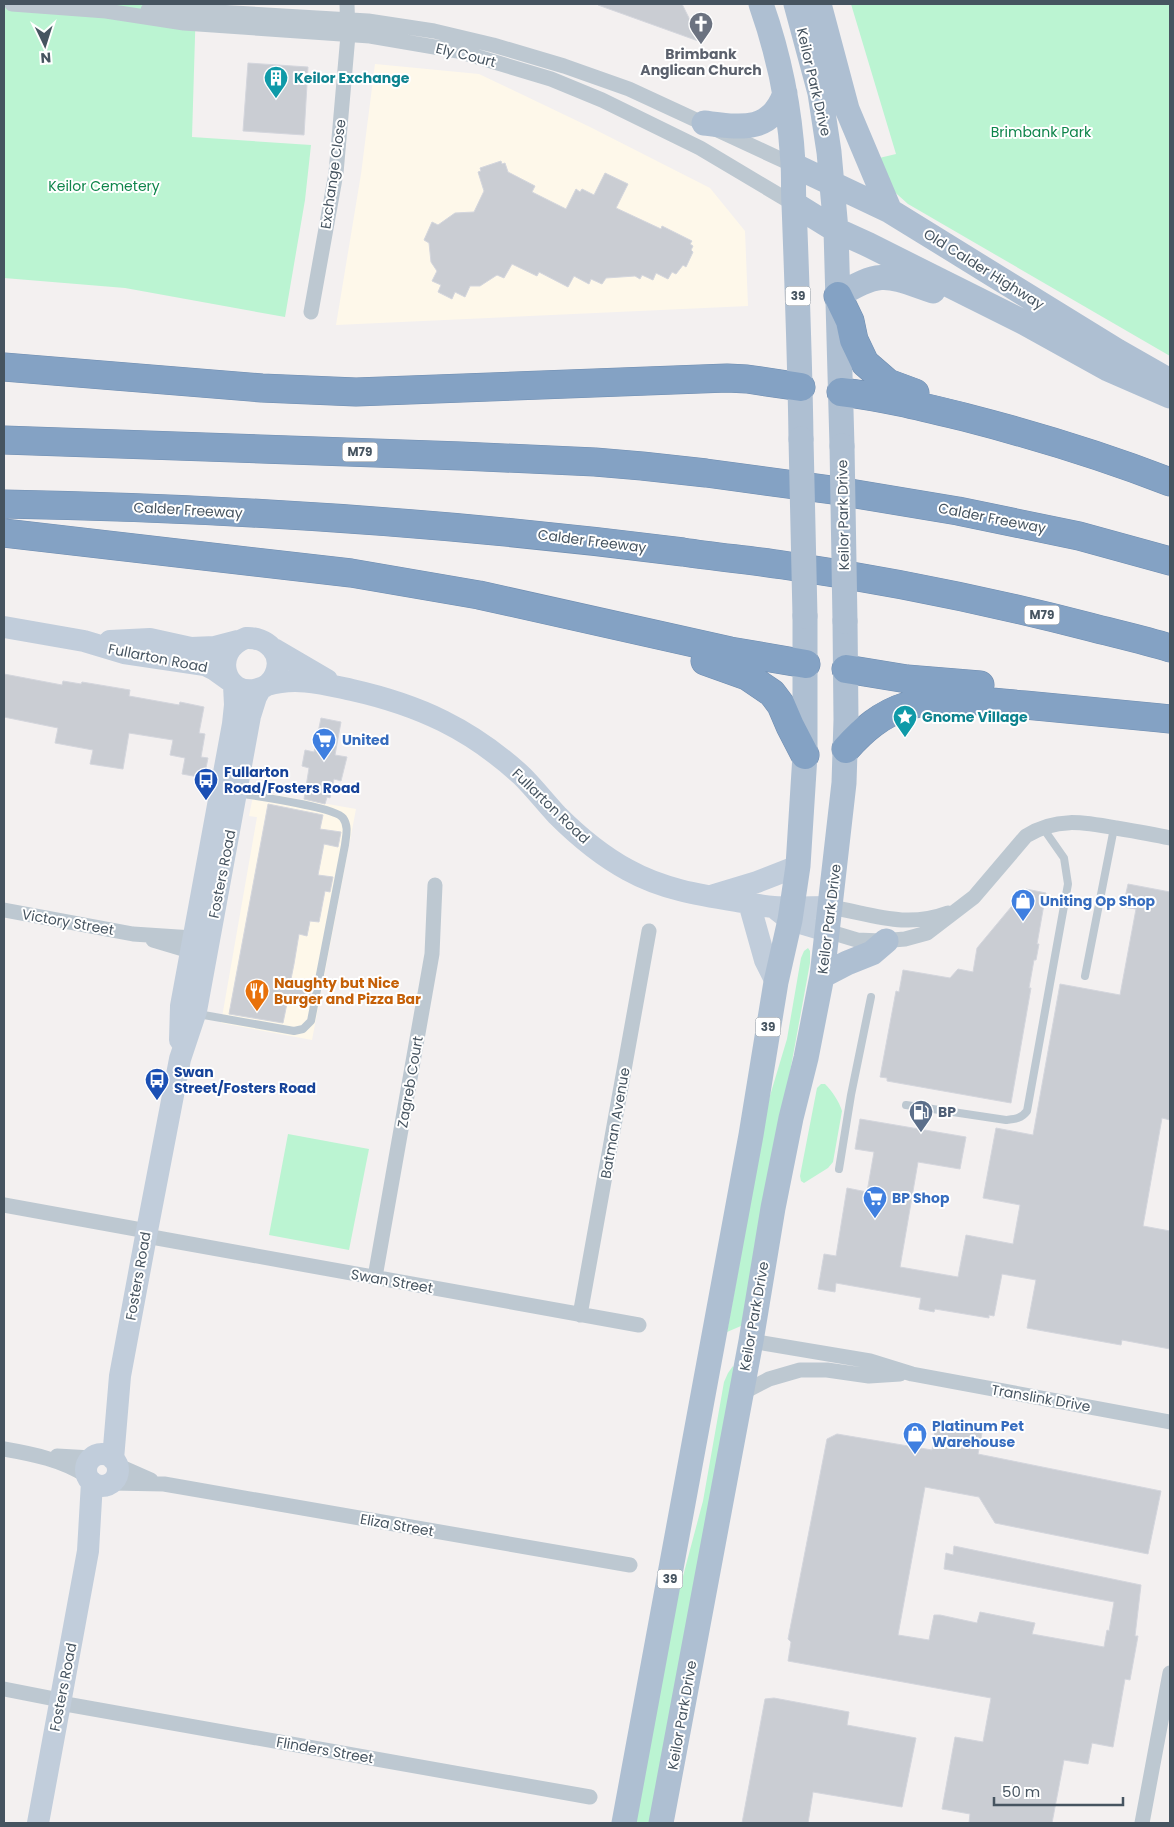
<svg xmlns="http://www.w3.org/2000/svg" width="1174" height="1827" font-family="Poppins,sans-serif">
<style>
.commercial{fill:#fef8ea}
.green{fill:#bbf4d2}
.building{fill:#cacdd3;stroke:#d4d6dd}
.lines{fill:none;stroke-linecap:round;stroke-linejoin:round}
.highway-casing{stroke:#6f8db0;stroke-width:29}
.lane{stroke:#bdc8d1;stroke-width:8}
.street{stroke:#bdc8d1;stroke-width:15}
.secondary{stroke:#c1cddb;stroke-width:22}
.primary{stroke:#aebfd2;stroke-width:25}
.highway{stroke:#84a2c4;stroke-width:28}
.primary-bridge{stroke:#aebfd2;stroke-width:25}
.labels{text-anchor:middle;stroke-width:4;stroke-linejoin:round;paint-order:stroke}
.shield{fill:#fff;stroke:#7e8790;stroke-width:1}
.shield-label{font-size:12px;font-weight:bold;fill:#465460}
.worship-label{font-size:14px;font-weight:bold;fill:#5b616d;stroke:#fff}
.street-label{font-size:14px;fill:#465460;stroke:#fff}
.culture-label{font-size:14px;font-weight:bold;fill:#0d838f;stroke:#fff;text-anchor:start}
.park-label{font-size:14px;fill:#0e854b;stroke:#fff}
.shop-label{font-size:14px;font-weight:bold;fill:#366cbe;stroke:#fff;text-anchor:start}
.transit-label{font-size:14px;font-weight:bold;fill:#164399;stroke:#fff;text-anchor:start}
.food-label{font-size:14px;font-weight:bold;fill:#c56008;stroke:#fff;text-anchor:start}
.service-label{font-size:14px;font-weight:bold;fill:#4e5e75;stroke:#fff;text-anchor:start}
</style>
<rect width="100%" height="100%" fill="#f3f0f0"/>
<path class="commercial" d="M375,64L479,74L590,127L710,188L745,231L748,306L336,325L361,174Z
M254,791L356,809L312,1040L221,1023L257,817L249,816Z"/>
<path class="green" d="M4,4H196L192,137L311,145L305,200L285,317L125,288L4,278Z
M851,4H1170V356L908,204L889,187L875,159L896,154Z
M808,948L810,951V963L744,1323L741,1326L727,1332L769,1099L787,1039L801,958L804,951Z
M821,1084H825C832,1091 839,1101 842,1111L833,1162L828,1168L804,1183L801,1181L800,1176L817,1088Z
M288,1134L369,1149L349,1250L269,1235Z
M733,1366L734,1368L652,1823H634L674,1610L703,1501L724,1382L728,1373Z"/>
<path class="building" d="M599,4H682L701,42L598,5Z
M248,63L308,67L304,135L243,131Z
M501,161L502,164L505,163L508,172L535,186L532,192L566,209L576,189L580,192L582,189L594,195L605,173L628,184L616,208L661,229L662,226L692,241L690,244L693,246L691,250L693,252L686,267L683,265L676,274L672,272L668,279L656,273L653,280L642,275L640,279L635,276L606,278L602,284L591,279L589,284L574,276L568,287L539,272L537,276L512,264L504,278L497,275L480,286H470L465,297L455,292L452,299L438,292L441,285L432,281L437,271L431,262L429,243L424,240L432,222L438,225L455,213L474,212L484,191L478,172L481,171L480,168Z
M4,674L62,685L63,681L81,684L82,682L130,690L129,696L179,705L180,702L204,707L199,733L205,734L201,757L208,758L204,778L182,774L185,758L170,755L173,740L129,733L123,769L90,764L93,750L55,743L58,728L4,717Z
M321,718L341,722L335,755L347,757L341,781L334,779L330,798L327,797L325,804L304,799L309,768L302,766L305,750L314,752Z
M268,804L323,815L320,829L341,832L338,847L324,844L318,875L333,877L330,892L325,891L319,922L310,921L307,936L299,934L294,964L291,979L313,983L310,998L289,994L283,1023L229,1014Z
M1128,884L1170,892V1120L1162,1118L1143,1226L1170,1231V1349L1122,1340L1121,1345L1027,1328L1036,1280L1002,1274L994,1316L989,1315V1318L935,1309L934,1312L919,1309L921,1298L836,1283L835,1292L818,1289L824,1254L836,1256L847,1188L867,1192L874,1152L855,1149L860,1119L966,1137L960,1169L918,1162L900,1267L958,1277L966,1235L1013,1244L1020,1205L983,1198L996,1128L1033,1135L1060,984L1120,995L1136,909L1123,907Z
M1026,889L1046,893L1037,944H1039L1036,960H1034L1029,988H1031L1011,1103L887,1081V1078L880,1077L896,991L899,992L903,970L950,978L958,969L973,972L977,948Z
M936,1425L982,1433L978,1454L1161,1491L1148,1554L995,1523L979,1497L925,1487L898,1635L929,1640L934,1615H940L977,1623L980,1612L1035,1623L1032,1634L1104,1647L1107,1630L1109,1631L1114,1602L944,1569L946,1553L953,1555L954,1546L1141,1585L1135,1636H1138L1130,1680L1125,1679L1113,1747L1092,1743L1088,1764L1064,1760L1052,1823H969L970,1814L942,1809L955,1737L983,1742L991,1698L788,1661L791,1642L788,1639L827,1439L837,1434L932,1450Z
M774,1698L849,1712L847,1725L916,1738L902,1807L813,1792L808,1823H742L765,1699Z"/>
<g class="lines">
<defs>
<path id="highway" d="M838,296L850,321L854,340L865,363L888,383L915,393
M4,367L262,388L356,392L727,378L747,379L801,387
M841,392C883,397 923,407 964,417C1034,435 1103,456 1170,482
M4,440L461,456L595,462L642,466L706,473L832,490L958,511L1079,536L1170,561
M4,504C231,508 457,523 683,552C716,557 749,560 783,565C886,580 989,601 1090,627C1117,634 1144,640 1170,648
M4,533L351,573L479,595L730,651L806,664
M705,661L747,676L772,693L781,705L790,726L805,755
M846,669L907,679L980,685
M846,749C863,730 881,714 907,706C945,695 987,702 1025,705C1074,710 1122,714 1170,719"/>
</defs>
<use href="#highway" class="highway-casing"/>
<path class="lane" d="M1085,976L1114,828
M198,1014L294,1031L303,1029L311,1021L345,845C346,836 349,826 343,818C335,807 255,796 237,793
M906,1105L1006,1120C1015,1119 1021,1119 1027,1111L1068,884L1064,858L1043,828
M839,1169L851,1095L871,997"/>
<path class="street" d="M12,4L106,11L184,23L370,36L458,51L551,79L602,100L700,148L794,204
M148,10H182L368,21L434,31L493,45L564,66L629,89L793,165
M311,312L336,173L348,35L347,4
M830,907C872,914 905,929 948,913
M4,910L133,934L193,938L201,943
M827,931L857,940L881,941L905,939L927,933L974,897L1026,836C1056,817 1083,822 1116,828C1134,831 1152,834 1170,838
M153,940L190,951L198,949
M4,1205L147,1231
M146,1236L639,1325
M375,1277L432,954L435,885
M580,1315L649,931
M751,1341L870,1361L912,1374L1170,1422
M740,1394L769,1379L800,1370H827L869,1376L900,1374
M4,1449C33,1454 62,1460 87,1476
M57,1456L92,1458
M117,1465L151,1480
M111,1483L164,1484L630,1565
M4,1689L60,1700
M60,1703L590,1797
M1142,1823L1170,1673"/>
<path class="secondary" d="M4,627L84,641L124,653L205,665L215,670L229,680
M246,638C266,637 285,653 275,675C272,682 266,687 258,689C225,699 210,651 246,638Z
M110,641L150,639L191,648L215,647L238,641
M274,649L327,680
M267,685C296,676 324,684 352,690C419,705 471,729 522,776C534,788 545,802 557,815C578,836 602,856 628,870C662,889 699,895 736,901C749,903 761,906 774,907C792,908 812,907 830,907
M714,895L757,882L798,866
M749,903L765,960L776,982
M776,909L790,920L827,931
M180,1040L181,1006L233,724L235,705L234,685
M86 1470a16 16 0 1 1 32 0a16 16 0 1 1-32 0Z
M113,1459L120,1376L146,1236L180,1059L196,1011L250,716L256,697L261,688
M38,1823L88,1551L92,1482"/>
<path class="primary" d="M761,4C779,55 790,109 793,163C794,177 793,191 794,204C797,283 800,361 801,439
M796,4L820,93L829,152L836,230L842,446
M819,4L847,109L890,211
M704,123C739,127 771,134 785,93
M793,165L890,211L1117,351L1170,381
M794,204L836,230L869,245L1025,323L1108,369L1170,396
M838,296C881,269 887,275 933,291
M822,976L847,963L872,953L886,941
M624,1823L751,1135L776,982L790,920L798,866L805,755V616
M661,1823L751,1341L773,1208L791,1118L806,1058L822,976L844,783L846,720L845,621"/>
<use href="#highway" class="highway"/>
<path class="primary-bridge" d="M801,439L805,616
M842,446L845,621"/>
</g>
<defs>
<symbol id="church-pin" viewBox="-11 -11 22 30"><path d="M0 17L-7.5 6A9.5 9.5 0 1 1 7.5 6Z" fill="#6b7280" stroke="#fff"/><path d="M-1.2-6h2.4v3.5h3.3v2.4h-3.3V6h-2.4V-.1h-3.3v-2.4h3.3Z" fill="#fff"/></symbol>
<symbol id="building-pin" viewBox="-11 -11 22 30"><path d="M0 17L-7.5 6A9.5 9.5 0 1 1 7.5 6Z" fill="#0f9aa8" stroke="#fff"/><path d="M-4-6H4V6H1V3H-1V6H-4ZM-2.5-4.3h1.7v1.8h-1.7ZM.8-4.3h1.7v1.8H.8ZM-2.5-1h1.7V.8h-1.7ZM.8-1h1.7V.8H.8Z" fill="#fff"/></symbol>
<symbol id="sight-pin" viewBox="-11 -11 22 30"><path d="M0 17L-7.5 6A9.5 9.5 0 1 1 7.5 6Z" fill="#0f9aa8" stroke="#fff"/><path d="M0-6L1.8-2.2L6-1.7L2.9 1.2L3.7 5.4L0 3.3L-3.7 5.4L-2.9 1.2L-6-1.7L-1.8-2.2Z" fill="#fff"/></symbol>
<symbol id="supermarket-pin" viewBox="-11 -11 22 30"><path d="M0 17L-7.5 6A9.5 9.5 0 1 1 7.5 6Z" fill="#3f7fe0" stroke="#fff"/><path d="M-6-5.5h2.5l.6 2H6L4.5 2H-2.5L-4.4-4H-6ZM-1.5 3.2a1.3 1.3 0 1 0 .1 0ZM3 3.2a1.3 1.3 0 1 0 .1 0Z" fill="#fff"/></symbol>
<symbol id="bus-pin" viewBox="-11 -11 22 30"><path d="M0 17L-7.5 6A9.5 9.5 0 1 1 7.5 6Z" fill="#1a4fb4" stroke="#fff"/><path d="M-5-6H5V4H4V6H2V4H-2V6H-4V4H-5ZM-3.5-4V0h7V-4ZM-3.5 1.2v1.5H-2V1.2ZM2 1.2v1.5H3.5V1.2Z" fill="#fff"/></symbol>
<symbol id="shop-pin" viewBox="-11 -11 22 30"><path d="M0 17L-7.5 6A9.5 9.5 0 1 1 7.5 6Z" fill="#3f7fe0" stroke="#fff"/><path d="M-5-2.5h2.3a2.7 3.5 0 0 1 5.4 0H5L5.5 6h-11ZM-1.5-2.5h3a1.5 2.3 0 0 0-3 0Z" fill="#fff"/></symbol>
<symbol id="restaurant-pin" viewBox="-11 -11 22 30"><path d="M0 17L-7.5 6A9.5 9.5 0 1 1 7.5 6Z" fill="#e8710a" stroke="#fff"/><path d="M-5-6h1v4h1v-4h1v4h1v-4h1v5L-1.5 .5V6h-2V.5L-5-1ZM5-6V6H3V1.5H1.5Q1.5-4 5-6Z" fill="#fff"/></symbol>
<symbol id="fuel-pin" viewBox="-11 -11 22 30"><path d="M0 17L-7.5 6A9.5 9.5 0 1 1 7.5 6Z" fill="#5c6f8a" stroke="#fff"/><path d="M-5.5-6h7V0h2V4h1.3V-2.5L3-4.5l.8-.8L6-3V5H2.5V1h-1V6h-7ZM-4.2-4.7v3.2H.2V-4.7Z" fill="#fff"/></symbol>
</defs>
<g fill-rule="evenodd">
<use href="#church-pin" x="687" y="10" width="28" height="38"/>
<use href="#building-pin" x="262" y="64" width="28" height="38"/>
<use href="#sight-pin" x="891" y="703" width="28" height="38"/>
<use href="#supermarket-pin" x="310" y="726" width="28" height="38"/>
<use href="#bus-pin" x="192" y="766" width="28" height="38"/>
<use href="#shop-pin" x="1009" y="887" width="28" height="38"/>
<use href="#restaurant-pin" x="243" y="977" width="28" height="38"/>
<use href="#bus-pin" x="143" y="1066" width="28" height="38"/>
<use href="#fuel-pin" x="907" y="1098" width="28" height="38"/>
<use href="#supermarket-pin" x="861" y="1184" width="28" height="38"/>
<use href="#shop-pin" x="901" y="1420" width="28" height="38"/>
</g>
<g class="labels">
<g class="shield">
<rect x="785.5" y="286.5" width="25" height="19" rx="4"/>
<rect x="342.5" y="442.5" width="35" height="19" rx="4"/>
<rect x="1024.5" y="605.5" width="35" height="19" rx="4"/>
<rect x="755.5" y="1017.5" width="25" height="19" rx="4"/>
<rect x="657.5" y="1569.5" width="25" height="19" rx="4"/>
</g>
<g class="shield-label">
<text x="798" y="300">39</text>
<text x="360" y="456">M79</text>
<text x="1042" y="619">M79</text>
<text x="768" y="1031">39</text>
<text x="670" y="1583">39</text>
</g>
<g class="worship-label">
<text x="701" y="59">Brimbank<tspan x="701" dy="16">Anglican Church</tspan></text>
</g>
<g class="street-label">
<text transform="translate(466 55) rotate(14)" y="5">Ely Court</text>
<text transform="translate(814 82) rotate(77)" y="5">Keilor Park Drive</text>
<text transform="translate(333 174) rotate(-82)" y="5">Exchange Close</text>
<text transform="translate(984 269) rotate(32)" y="5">Old Calder Highway</text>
<text transform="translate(188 510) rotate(3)" y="5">Calder Freeway</text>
<text transform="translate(843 515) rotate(-91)" y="5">Keilor Park Drive</text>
<text transform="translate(992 518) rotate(11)" y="5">Calder Freeway</text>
<text transform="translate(592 541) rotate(7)" y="5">Calder Freeway</text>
<text transform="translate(158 658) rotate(11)" y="5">Fullarton Road</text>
<text transform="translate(551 806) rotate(44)" y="5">Fullarton Road</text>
<text transform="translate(222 874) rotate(-79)" y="5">Fosters Road</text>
<text transform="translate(829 919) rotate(-83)" y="5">Keilor Park Drive</text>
<text transform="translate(68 922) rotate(10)" y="5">Victory Street</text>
<text transform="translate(410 1082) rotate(-80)" y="5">Zagreb Court</text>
<text transform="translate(615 1123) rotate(-80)" y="5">Batman Avenue</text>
<text transform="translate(138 1276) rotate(-80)" y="5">Fosters Road</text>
<text transform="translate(392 1281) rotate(10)" y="5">Swan Street</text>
<text transform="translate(754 1316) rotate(-80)" y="5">Keilor Park Drive</text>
<text transform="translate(1041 1398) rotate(10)" y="5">Translink Drive</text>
<text transform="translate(397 1525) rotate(10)" y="5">Eliza Street</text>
<text transform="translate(63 1687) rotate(-79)" y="5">Fosters Road</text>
<text transform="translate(682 1715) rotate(-80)" y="5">Keilor Park Drive</text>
<text transform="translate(325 1750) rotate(10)" y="5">Flinders Street</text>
</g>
<g class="culture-label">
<text x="294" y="83">Keilor Exchange</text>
<text x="922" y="722">Gnome Village</text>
</g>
<g class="park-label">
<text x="1041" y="137">Brimbank Park</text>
<text x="104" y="191">Keilor Cemetery</text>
</g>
<g class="shop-label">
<text x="342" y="745">United</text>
<text x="1040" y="906">Uniting Op Shop</text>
<text x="892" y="1203">BP Shop</text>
<text x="932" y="1431">Platinum Pet<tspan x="932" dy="16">Warehouse</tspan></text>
</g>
<g class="transit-label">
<text x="224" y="777">Fullarton<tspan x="224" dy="16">Road/Fosters Road</tspan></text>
<text x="174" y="1077">Swan<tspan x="174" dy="16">Street/Fosters Road</tspan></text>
</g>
<g class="food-label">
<text x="274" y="988">Naughty but Nice<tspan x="274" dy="16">Burger and Pizza Bar</tspan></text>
</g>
<g class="service-label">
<text x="938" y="1117">BP</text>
</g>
</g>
<rect width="1174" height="1827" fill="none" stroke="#465460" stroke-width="10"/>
<g transform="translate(45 45) rotate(176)" stroke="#ffffff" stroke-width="4" paint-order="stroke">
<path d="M0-4L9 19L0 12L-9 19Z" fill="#465460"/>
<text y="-8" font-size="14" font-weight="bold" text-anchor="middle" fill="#465460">N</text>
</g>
<path d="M994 1797v8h129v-8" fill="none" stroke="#465460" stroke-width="2.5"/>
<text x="1002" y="1797" font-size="15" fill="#465460" stroke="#ffffff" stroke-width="4" paint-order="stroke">50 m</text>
</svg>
